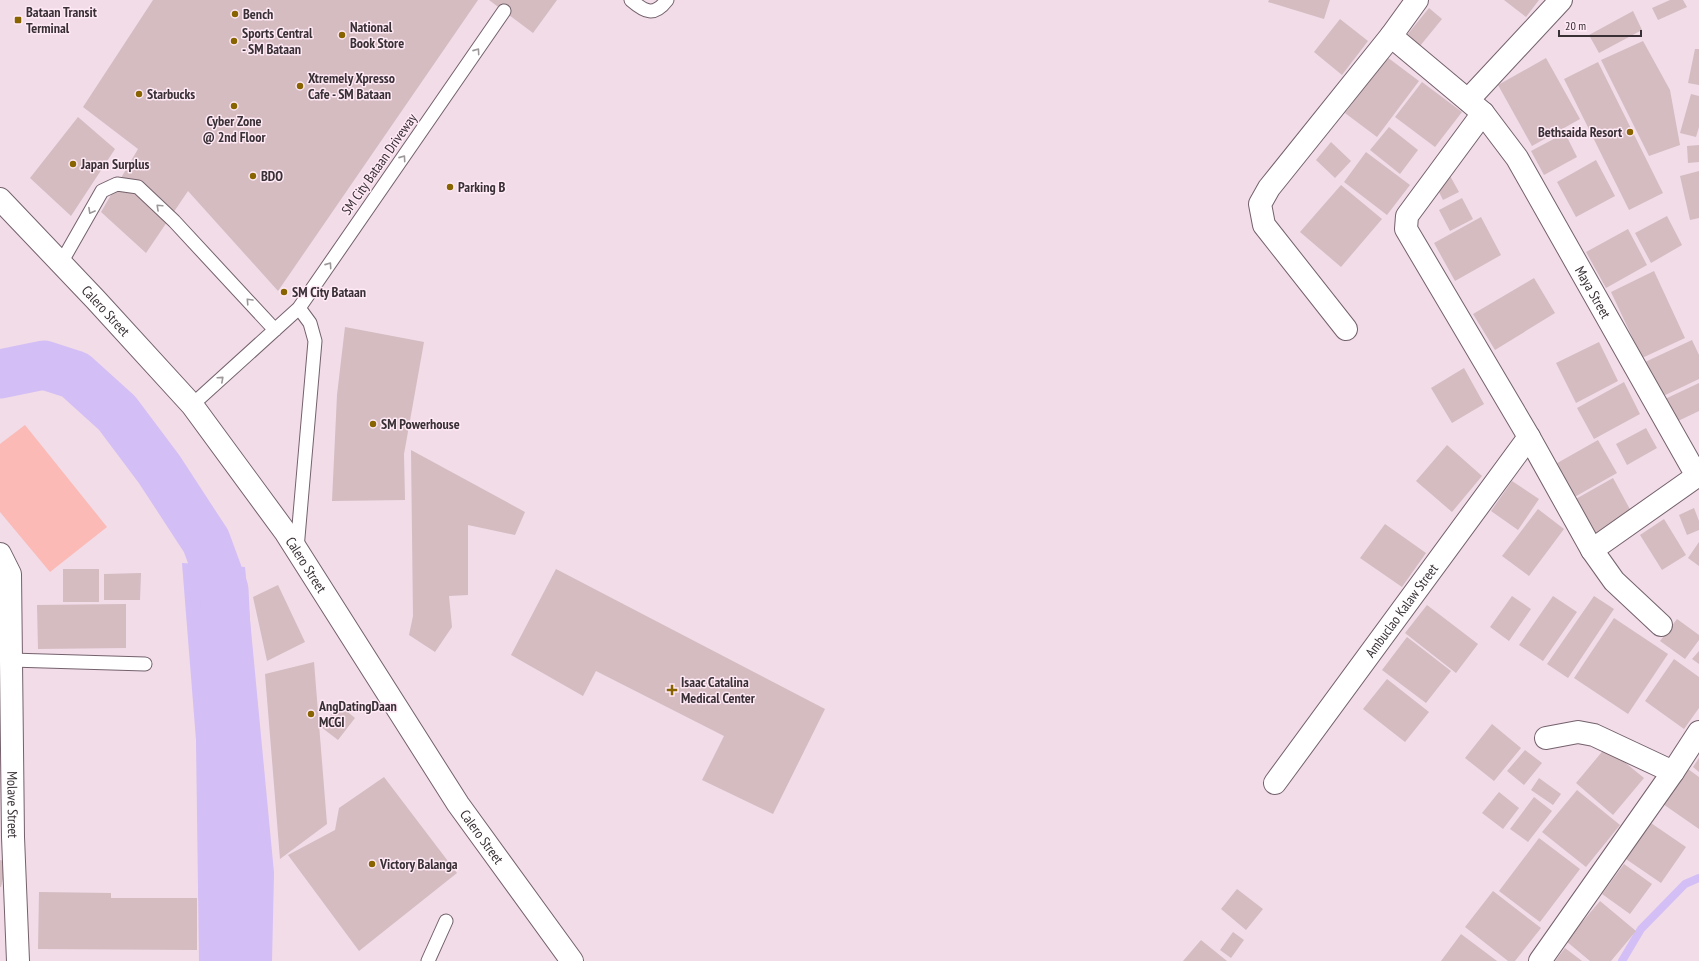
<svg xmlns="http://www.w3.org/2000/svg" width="1699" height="961" font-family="'PT Sans Narrow',sans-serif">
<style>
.green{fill:#fbbab5}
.water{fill:#d3bef5}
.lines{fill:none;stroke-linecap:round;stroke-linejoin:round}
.stream{stroke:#d3bef5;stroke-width:8}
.river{stroke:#d3bef5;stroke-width:49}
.building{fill:#d4bcc1}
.service-casing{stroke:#74616c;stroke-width:15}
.minor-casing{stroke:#74616c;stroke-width:24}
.secondary-casing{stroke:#74616c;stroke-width:24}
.service{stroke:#fff;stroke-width:13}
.minor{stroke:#fff;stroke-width:22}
.secondary{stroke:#fff;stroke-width:22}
.oneway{stroke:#9c989a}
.poi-dot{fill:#886400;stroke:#ffe9f5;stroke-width:1.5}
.labels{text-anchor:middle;stroke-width:3;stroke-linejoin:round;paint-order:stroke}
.poi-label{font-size:14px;font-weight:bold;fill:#383035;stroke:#ffe9f5;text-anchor:start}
.street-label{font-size:14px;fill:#383035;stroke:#ffe9f5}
</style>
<rect width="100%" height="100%" fill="#f1dce8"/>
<path class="green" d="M25,425L107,527L50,572L0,512V444Z"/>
<path class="water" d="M182,563L245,567L274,873L272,961H199L196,740Z"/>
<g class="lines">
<path class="stream" d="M1622,961L1641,929L1685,884L1699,878"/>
<path class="river" d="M0,374L44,365L75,375L117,413L159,469L206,541L224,590L226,631"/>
</g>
<path class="building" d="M153,0H478L278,291L188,191L146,253L101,212L138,149L83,107Z
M489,0H557L533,33Z
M1269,0H1330L1324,19L1268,2Z
M1504,0H1539L1526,17Z
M1670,0H1683L1687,7L1658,20L1652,8Z
M1429,8L1442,19L1420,46L1407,35Z
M1633,11L1642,30L1599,53L1589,35Z
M1340,19L1368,41L1342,75L1314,52Z
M1643,41L1670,90L1680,145L1649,156L1601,60Z
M1695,49H1699V85L1688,83Z
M1387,57L1419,81L1377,137L1345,113Z
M1546,58L1580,119L1532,146L1498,85Z
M1598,62L1663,193L1629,210L1564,79Z
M1422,82L1462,112L1435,147L1395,117Z
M1691,94L1699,96V127L1696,137L1680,133Z
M78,117L115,149L71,216L30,178Z
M1389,127L1418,150L1400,174L1370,150Z
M1565,133L1577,157L1544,175L1531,151Z
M1331,142L1351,161L1335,178L1316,160Z
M1699,145V162L1688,163L1687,146Z
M1366,152L1410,185L1387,215L1344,182Z
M1596,160L1615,196L1576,217L1557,182Z
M1699,171V218L1690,220L1680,176Z
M1449,174L1459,192L1443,200L1434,182Z
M1341,185L1382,219L1341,267L1300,232Z
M1462,198L1473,219L1450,231L1439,210Z
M1667,216L1682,245L1651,263L1635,233Z
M1481,217L1501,255L1455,281L1434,243Z
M1628,229L1647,265L1606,288L1586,252Z
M1654,271L1685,338L1642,358L1611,292Z
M1534,278L1555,313L1495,350L1473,314Z
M345,327L424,342L404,454L405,500L332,501L337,395Z
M1692,340L1699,355V379L1659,398L1643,363Z
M1599,342L1618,381L1576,403L1556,363Z
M1464,368L1484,404L1452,423L1431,388Z
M1624,382L1640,414L1594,439L1577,408Z
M1699,383V411L1676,422L1665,399Z
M1646,428L1657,448L1627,465L1616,444Z
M1598,440L1617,473L1571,499L1552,466Z
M1447,445L1482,476L1452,512L1416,481Z
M411,450L525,512L515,535L468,525V595L449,596L452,627L435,652L409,635L413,616Z
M1613,478L1632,513L1592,535L1574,500Z
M1512,481L1539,499L1518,530L1491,511Z
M1694,508L1699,521V530L1687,535L1679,515Z
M1538,509L1564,529L1529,576L1502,556Z
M1664,519L1686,555L1662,570L1640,535Z
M1385,524L1426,553L1402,587L1360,558Z
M1699,542V566L1688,558Z
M63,569H99V602H63Z
M556,569L825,709L773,814L702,780L724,736L596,671L583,696L511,655Z
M141,573L140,600H104V574Z
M278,585L305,642L267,661L253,597Z
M1512,596L1531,609L1509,641L1490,627Z
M1553,596L1577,612L1543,661L1519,645Z
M1594,596L1614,609L1568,678L1547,664Z
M126,604V648L38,649L37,605Z
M1427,605L1478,644L1456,673L1405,633Z
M1614,618L1668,654L1628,714L1574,678Z
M1677,619L1699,635V640L1685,659L1660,641Z
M1407,637L1451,671L1426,703L1382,670Z
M1699,651V664L1692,659Z
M1674,659L1699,677V708L1684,729L1645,701Z
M314,662L327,824L280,859L265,674Z
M1387,679L1429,712L1405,742L1363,709Z
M339,705L355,718L338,740L321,727Z
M1492,724L1521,748L1494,781L1465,758Z
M1606,747L1644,778L1613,815L1576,783Z
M1525,750L1542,763L1524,785L1507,771Z
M1699,758V772L1693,767Z
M1688,769L1699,777V829L1663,804Z
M384,777L457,873L359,951L288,855L335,830L339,808Z
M1539,778L1561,794L1553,805L1531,790Z
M1577,790L1620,825L1586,867L1542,832Z
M1499,792L1519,808L1503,829L1482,813Z
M1534,797L1552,811L1528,842L1510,829Z
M1648,821L1686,847L1661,883L1623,857Z
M1539,838L1580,869L1540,922L1499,891Z
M0,860L7,862L1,887H0Z
M1624,864L1652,884L1630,914L1602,894Z
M1237,889L1263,909L1246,930L1221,909Z
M1493,891L1541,928L1515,961H1508L1465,927Z
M39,892L111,893V898H197V950L38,949Z
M1600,901L1636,931L1611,961H1590L1566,941Z
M1233,932L1244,940L1231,958L1220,950Z
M1461,934L1497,961H1441Z
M1201,940L1227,961H1183Z
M1565,948L1582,961H1555Z"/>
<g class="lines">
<defs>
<path id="service" d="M631,0C645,12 654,17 667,0
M61,263L102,191L117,184L138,187L174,221L275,330
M192,405L299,308L504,11
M297,549L315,341L310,323L299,308
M11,660L145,664
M428,961L446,921"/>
<g id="minor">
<path id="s1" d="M1417,0L1391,36L1483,113L1517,158L1697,476"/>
<path d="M1468,100L1561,0"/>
<path d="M1483,113L1407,216L1406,229L1529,437L1592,550L1614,581L1661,625"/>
<path d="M1346,329L1264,225L1260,204L1269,188L1391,36"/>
<path d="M1592,550L1697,476"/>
<path id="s2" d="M0,554L10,574L13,837L18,961"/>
<path d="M1546,738L1578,732L1594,735L1673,772"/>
<path id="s3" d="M1275,783L1529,437"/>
<path d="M1540,961L1673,772L1699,732"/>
</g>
<g id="secondary">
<path id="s4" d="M0,199L96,300L192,405L286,533L458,804L572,961"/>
</g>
</defs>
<use href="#service" class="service-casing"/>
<use href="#minor" class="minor-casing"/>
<use href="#secondary" class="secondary-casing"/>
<use href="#service" class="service"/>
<use href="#minor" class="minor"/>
<use href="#secondary" class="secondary"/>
</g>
<defs><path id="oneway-chevron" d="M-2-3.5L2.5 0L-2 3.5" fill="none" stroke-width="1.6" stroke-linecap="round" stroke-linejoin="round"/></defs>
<g class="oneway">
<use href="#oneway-chevron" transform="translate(477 51) rotate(-55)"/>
<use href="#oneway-chevron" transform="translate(403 158) rotate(-55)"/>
<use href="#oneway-chevron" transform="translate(159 207) rotate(-137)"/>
<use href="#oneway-chevron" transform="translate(91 211) rotate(119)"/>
<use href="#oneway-chevron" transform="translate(329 265) rotate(-55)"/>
<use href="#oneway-chevron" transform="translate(249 301) rotate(-133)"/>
<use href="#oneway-chevron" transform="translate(221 379) rotate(-42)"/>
</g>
<g class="poi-dot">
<circle cx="235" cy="14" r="4"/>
<rect x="14" y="16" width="8" height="8" rx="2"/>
<circle cx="342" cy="35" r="4"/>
<circle cx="234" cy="41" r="4"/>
<circle cx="300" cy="86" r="4"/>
<circle cx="139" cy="94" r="4"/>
<circle cx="234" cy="106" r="4"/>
<circle cx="1630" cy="132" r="4"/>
<circle cx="73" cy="164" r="4"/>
<circle cx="253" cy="176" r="4"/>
<circle cx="450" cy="187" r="4"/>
<circle cx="284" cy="292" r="4"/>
<circle cx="373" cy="424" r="4"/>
<path d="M670 684h4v4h4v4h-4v4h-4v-4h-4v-4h4z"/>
<circle cx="311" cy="714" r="4"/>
<circle cx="372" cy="864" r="4"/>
</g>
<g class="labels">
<g class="poi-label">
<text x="26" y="17">Bataan Transit<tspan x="26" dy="16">Terminal</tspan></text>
<text x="243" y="19">Bench</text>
<text x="350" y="32">National<tspan x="350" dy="16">Book Store</tspan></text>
<text x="242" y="38">Sports Central<tspan x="242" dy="16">- SM Bataan</tspan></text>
<text x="308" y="83">Xtremely Xpresso<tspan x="308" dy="16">Cafe - SM Bataan</tspan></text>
<text x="147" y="99">Starbucks</text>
<text x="234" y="126" text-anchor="middle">Cyber Zone<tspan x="234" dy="16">@ 2nd Floor</tspan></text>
<text x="1622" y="137" text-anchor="end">Bethsaida Resort</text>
<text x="81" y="169">Japan Surplus</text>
<text x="261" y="181">BDO</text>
<text x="458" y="192">Parking B</text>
<text x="292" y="297">SM City Bataan</text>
<text x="381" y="429">SM Powerhouse</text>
<text x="681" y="687">Isaac Catalina<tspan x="681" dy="16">Medical Center</tspan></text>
<text x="319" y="711">AngDatingDaan<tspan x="319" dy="16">MCGI</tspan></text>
<text x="380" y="869">Victory Balanga</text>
</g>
<g class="street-label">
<text transform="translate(379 164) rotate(-55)" y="5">SM City Bataan Driveway</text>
<text dy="5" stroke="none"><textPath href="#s1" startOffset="375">Maya Street</textPath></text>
<text dy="5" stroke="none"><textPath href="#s4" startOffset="154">Calero Street</textPath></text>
<text dy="5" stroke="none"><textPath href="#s4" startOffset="478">Calero Street</textPath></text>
<text dy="5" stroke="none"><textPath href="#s3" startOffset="214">Ambuclao Kalaw Street</textPath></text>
<text dy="5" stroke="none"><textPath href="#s2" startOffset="253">Molave Street</textPath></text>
<text dy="5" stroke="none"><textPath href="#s4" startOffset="802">Calero Street</textPath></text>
</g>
</g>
<path d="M1559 30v6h82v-6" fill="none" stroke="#383035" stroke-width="2"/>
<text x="1565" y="30" font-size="12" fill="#383035" stroke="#ffe9f5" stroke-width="3" paint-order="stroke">20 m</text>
</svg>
